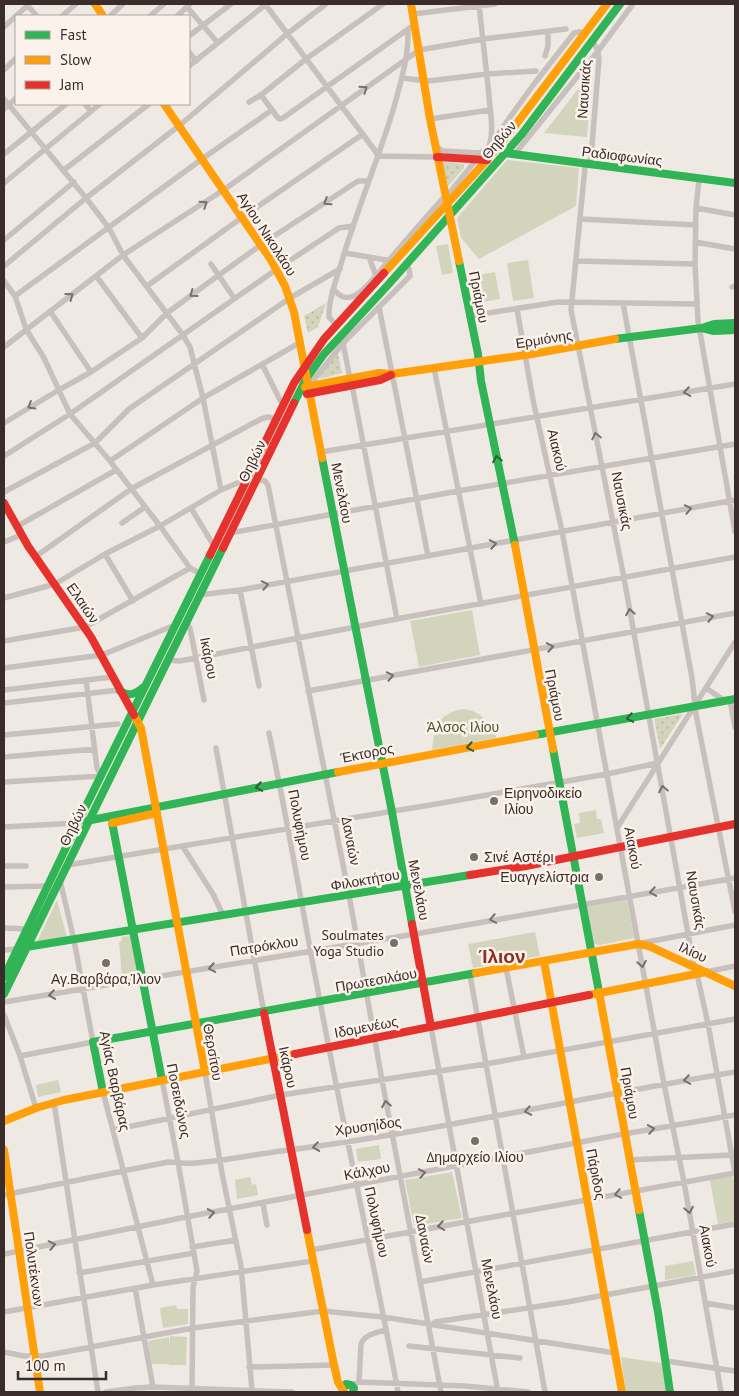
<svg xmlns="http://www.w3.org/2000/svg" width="739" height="1396" font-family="'PT Sans',sans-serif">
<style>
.grass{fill:url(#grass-dots)}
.park{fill:#d2d5bc}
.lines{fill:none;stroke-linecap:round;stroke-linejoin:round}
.street{stroke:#c8c0bc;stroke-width:5.5}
.fast{stroke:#30b455;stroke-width:8}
.slow{stroke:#ff9f0a;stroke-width:8}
.jam{stroke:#e5322d;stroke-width:8}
.oneway{stroke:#7a6f6b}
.oneway2{stroke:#365c38}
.poi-dot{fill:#796f6a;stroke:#fbf2eb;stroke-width:2}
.labels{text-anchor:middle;stroke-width:5;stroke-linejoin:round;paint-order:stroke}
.street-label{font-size:14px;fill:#3a2d29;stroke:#fbf2eb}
.park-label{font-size:14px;fill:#4c592c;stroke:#fbf2eb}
.poi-label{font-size:14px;fill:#3a2d29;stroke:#fbf2eb;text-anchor:start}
.district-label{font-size:19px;font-weight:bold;fill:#8c301e;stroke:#fbf2eb}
</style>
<defs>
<pattern id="grass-dots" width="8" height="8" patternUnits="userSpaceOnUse" patternTransform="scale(1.25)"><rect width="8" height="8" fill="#d2d5bc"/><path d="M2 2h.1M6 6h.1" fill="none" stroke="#b5b7a2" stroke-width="1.8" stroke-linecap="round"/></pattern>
</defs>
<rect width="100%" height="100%" fill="#efe9e3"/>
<path class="grass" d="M444,162L464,164V168L448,186L443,165Z
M326,303L318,327L308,333L304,316Z
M338,353L342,373L320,379L319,377Z
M683,714L660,749L654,719Z"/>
<path class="park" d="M592,71L587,137L544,133Z
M507,160L579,168L576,206L479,259L461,238L457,218Z
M448,244L453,273L442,275L436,246Z
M528,260L534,298L513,301L507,263Z
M495,272L500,299L482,302L478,275Z
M472,610L480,655L419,667L410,621Z
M463,709C482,711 488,722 497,738L432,750C435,727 437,714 463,709Z
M596,810L597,819H601L604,833L577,838L574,824L580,823L579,813Z
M627,899L634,938L600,945L592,943L585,907Z
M57,900L67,937L37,942Z
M535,932L540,956L473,968L468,944Z
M130,936L139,974L122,977L119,942L122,941L121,937Z
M58,1080L61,1092L38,1097L36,1085Z
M379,1145L381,1159L358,1162L356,1149Z
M452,1172L462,1218L414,1226L405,1180Z
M733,1176L735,1186V1221L718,1224L710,1180Z
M250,1177L252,1185L256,1184L258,1195L237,1199L235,1180Z
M693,1261L696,1275L665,1280V1266Z
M176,1305L177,1309H188V1324L163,1328L160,1308Z
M170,1336L187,1337L186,1365H169V1355V1364H151L148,1341L169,1337V1349Z
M621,1357L662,1363L667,1392H626Z"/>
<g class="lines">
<path class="street" d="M26,4L37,16
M265,4L379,156L437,157
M187,7L218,43
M413,14L495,4
M62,16L76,4
M110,16L123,4
M150,16L164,4
M177,16L190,4
M4,27L29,4
M189,36L231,4
M593,41L598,51L599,59L591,158L585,167L571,310L624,578L694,967
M189,52L196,61
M545,56L548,46V32
M189,66L265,5
M4,70L16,58
M402,78L428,81L487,74L536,71
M261,95L278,118L280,119L283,118L411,27
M4,99L86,198L109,228L123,255L183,335L190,347L203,398L221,490
M249,102L261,95L306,59L383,4
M85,104L91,111
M4,109L16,98
M430,119L490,110
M435,146L443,151L479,153L488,149C495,132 490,113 489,96C486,65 482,34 479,4
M496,148L497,137L500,131L534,84L574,33L579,32L586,33
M4,154L66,104
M514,155L598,51L633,4
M64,170L149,104
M699,179L696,208L695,264L698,321L735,532
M4,183L100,104
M696,208L735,215
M580,219L696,225
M4,240L74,182
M695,242L735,249
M345,253L392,261
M369,257L376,276
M577,261L695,264
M211,264L234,298
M4,266L86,198L180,125L287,34L326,4
M97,277L142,338
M4,281L15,296L26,329L44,358L70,414L110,461L160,526L190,568L201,574
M147,286L244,216L363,134
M732,287L735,286
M334,290C340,296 345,300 354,296C366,290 380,271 389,260C407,239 426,217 445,196L451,191L476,160
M15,296L202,159L272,110
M623,303L692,678L696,714L735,912
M379,307L428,556
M517,309L533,400L562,531L664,1084L684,1182L721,1392
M50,311L91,372
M469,316L558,302L696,304
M336,325L329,317C328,299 339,272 344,254C359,205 379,157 394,107C401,81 409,56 408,29
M343,343L350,379
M4,347L123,255L225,189L419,50L483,39L566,29
M262,364L283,406
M434,368L481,604
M352,385L397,619
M308,387L343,343L410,276L409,269L406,265
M4,423L57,391L91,372L142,338L167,313L219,275L262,244L358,181H369
M321,452L735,384
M4,456L70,414L277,269L339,228L353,226
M110,461L203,398L301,342
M257,479L265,481L268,485L276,526L349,895L382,1080L441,1392
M4,492L95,443L129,409L290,298L340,269
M191,508L214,546
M122,523L145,507
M16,527L116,470
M230,533L458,491L735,444
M4,542L21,535
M105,554L133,601
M35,557L131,489L261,419L268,417L277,419
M240,590L259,686
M199,595L240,590L735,500
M4,598L55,584L105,554L160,526L221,490L247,479
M186,622L190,628L204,700
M4,641L85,627L190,568
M167,660L180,661L407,617L735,557
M4,668L102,655L175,625
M706,688L725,701
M4,690L112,677
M308,691L735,613
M730,700L735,727
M4,703L119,690
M269,733C291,838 308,943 329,1048C351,1163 377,1277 398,1392
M4,735L118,724
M216,748L264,1013
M4,757L95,749
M4,782L101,776L97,768L86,680
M4,827L78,823
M617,828L735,642
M183,847L213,894L223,915
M68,865L436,804L607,774L658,763
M4,866H26
M4,887L48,886
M4,928L28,929
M642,943L735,925
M4,950L17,949
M506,968L524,1057
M706,972L735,966
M697,974L708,1024L735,1173
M470,975L545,1392
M4,1002L415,934L735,878
M4,1015L20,1056L36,1108
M431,1027L498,1392
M20,1056L93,1042L74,940L60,880
M205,1072L222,1173L241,1266L252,1390
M162,1080L178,1162L197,1271L193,1287L192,1392
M103,1092L153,1285
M54,1102L98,1392
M113,1130L281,1095L486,1064L735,1019
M629,1160L732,1155
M4,1195L168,1162C177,1162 186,1164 195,1163C223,1161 252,1155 281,1151C434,1132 583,1097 735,1072
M263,1204L267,1225
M192,1247L236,1240
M311,1250L735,1173
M4,1254L181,1218L618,1135L735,1115
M79,1273L194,1253
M420,1282L735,1224
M135,1288L153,1387
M705,1303L735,1308
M4,1312L153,1285L313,1261
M435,1322L567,1302L735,1271
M409,1346L520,1358
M4,1352L24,1356H43L193,1328L323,1311L383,1317L615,1353
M666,1361L735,1371
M249,1367L334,1365
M359,1382L361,1344C365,1334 376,1333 386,1330
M351,1385L359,1382L465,1386L528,1392
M106,1392L135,1388L153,1387L292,1392"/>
<path class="fast" d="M505,153L735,183
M459,261L478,354L481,381L515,545
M702,328L714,331L735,330
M615,339L702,328L714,324L735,323
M294,403L306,379L324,354L387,286L522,134L620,4
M322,458L392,812L412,924
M120,691C129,698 137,693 145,686
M535,735L735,699
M553,749L599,992
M111,817L162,1080
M86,821L338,772
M26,947L470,875
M4,977L85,808L210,555
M4,994L223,548
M103,1092L93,1042L476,973
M639,1210L658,1312L670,1392
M343,1389L346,1384L351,1385L354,1388L353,1392"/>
<path class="slow" d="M95,4L103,16
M411,4L430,119L459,261
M164,104L271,260L285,286L294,312L322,458
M384,273L487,160L514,127L607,4
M305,387L379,373L392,374L532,354L615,339
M515,545L553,749
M134,715L141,728L205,1072
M338,772L535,735
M112,823L157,813
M544,961L622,1392
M476,973L638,944L649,946L735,986
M599,992L639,1210
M589,995L706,972
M4,1121L36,1108L64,1100L295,1054
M4,1150L40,1392
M307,1230L334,1365L338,1382L344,1392"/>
<path class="jam" d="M437,157L487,160
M307,394L380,380L391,375
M4,503L28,546L91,637L134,715
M223,548L294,403
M210,555L294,383L324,339L384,273
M470,875L526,866L735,824
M412,924L431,1027
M264,1013L307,1230
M295,1054L589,995"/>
</g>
<defs><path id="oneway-chevron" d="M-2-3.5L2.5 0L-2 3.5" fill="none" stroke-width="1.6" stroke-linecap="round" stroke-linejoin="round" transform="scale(1.25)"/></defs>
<g class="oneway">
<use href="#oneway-chevron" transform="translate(364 89) rotate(-35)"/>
<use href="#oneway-chevron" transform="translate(327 202) rotate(147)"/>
<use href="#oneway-chevron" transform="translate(204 204) rotate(-33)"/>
<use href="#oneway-chevron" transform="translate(193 294) rotate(144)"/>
<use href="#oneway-chevron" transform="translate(70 296) rotate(-36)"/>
<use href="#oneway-chevron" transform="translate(687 392) rotate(171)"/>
<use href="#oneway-chevron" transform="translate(31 406) rotate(149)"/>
<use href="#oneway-chevron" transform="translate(596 436) rotate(-102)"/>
<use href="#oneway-chevron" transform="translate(688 509) rotate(-11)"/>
<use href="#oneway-chevron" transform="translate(493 544) rotate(-10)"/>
<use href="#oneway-chevron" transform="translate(265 585) rotate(-11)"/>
<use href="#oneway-chevron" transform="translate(630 612) rotate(-100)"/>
<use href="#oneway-chevron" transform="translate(710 617) rotate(-11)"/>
<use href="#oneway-chevron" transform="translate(550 647) rotate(-10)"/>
<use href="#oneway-chevron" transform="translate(390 676) rotate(-11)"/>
<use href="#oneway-chevron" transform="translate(663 789) rotate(-101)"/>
<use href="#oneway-chevron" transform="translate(653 892) rotate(170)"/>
<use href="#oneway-chevron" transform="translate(493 919) rotate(169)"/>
<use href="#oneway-chevron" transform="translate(642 964) rotate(80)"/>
<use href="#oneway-chevron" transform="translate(212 968) rotate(170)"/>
<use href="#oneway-chevron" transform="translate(52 995) rotate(171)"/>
<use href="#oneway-chevron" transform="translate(687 1080) rotate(171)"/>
<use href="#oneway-chevron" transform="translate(386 1104) rotate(-101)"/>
<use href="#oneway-chevron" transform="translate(528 1111) rotate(169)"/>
<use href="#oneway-chevron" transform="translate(651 1129) rotate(-10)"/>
<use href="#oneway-chevron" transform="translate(316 1147) rotate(171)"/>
<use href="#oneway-chevron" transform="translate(422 1173) rotate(-11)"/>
<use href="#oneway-chevron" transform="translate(618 1194) rotate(169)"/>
<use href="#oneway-chevron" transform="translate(689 1210) rotate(80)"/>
<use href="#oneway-chevron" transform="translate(211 1213) rotate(-10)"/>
<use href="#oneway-chevron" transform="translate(441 1226) rotate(171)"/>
<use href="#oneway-chevron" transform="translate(52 1245) rotate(-11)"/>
</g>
<g class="oneway2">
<use href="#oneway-chevron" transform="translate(497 459) rotate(-101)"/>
<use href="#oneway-chevron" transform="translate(630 718) rotate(170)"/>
<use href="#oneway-chevron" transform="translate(470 747) rotate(170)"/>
<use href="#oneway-chevron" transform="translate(259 787) rotate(170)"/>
</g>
<g class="poi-dot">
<circle cx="494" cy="801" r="5"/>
<circle cx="474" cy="857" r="5"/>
<circle cx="599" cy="877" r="5"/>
<circle cx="394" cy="943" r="5"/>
<circle cx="106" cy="963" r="5"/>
<circle cx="475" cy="1141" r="5"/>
</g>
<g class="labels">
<g class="street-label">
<text transform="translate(584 89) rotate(-86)" y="5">Ναυσικάς</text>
<text transform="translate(499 140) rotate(-50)" y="5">Θηβών</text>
<text transform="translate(622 156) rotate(7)" y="5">Ραδιοφωνίας</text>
<text transform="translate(267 234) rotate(57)" y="5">Αγίου Νικολάου</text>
<text transform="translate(479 297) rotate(79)" y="5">Πριάμου</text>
<text transform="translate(544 339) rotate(-9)" y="5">Ερμιόνης</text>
<text transform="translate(557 450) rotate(77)" y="5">Αιακού</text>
<text transform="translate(252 461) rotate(-64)" y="5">Θηβών</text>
<text transform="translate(342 493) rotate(79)" y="5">Μενελάου</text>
<text transform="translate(622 501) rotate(79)" y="5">Ναυσικάς</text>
<text transform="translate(83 603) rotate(55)" y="5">Ελαιών</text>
<text transform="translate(209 658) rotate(79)" y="5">Ικάρου</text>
<text transform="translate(555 695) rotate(79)" y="5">Πριάμου</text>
<text transform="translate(367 753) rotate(-11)" y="5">Έκτορος</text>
<text transform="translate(73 825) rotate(-64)" y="5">Θηβών</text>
<text transform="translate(300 825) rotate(79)" y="5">Πολυφήμου</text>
<text transform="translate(351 841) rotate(79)" y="5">Δαναών</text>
<text transform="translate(633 848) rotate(80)" y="5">Αιακού</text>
<text transform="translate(365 880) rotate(-10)" y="5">Φιλοκτήτου</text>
<text transform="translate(419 890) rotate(79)" y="5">Μενελάου</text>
<text transform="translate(696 900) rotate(80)" y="5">Ναυσικάς</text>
<text transform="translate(264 946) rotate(-9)" y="5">Πατρόκλου</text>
<text transform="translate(693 952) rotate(25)" y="5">Ιλίου</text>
<text transform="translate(376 980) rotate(-10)" y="5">Πρωτεσιλάου</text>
<text transform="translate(366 1027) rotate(-11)" y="5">Ιδομενέως</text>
<text transform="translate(213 1052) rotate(80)" y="5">Θερσίτου</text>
<text transform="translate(288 1067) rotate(78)" y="5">Ικάρου</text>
<text transform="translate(115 1081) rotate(78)" y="5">Αγίας Βαρβάρας</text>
<text transform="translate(630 1093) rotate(80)" y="5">Πριάμου</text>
<text transform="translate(179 1101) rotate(79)" y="5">Ποσειδώνος</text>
<text transform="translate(368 1126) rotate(-8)" y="5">Χρυσηίδος</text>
<text transform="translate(367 1171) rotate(-11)" y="5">Κάλχου</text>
<text transform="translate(596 1174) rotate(79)" y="5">Πάριδος</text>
<text transform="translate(377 1222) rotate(78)" y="5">Πολυφήμου</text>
<text transform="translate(425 1239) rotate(79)" y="5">Δαναών</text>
<text transform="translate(708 1246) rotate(80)" y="5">Αιακού</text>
<text transform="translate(34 1269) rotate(82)" y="5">Πολυτέκνων</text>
<text transform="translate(492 1289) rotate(79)" y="5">Μενελάου</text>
</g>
<g class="park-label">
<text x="463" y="732">Άλσος Ιλίου</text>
</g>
<g class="poi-label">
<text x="504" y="798">Ειρηνοδικείο<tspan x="504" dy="16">Ιλίου</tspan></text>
<text x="484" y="862">Σινέ Αστέρι</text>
<text x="589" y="882" text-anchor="end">Ευαγγελίστρια</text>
<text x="384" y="940" text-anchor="end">Soulmates<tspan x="384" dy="16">Yoga Studio</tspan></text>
<text x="106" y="984" text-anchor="middle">Αγ.Βαρβάρα,Ίλιον</text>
<text x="475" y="1162" text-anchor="middle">Δημαρχείο Ιλίου</text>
</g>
<g class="district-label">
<text x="502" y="963">Ίλιον</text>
</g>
</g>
<rect width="739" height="1396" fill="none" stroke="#3a2d29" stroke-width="10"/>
<rect x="15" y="15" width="175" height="90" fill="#fbf2eb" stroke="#aea39d"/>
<rect x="25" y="31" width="25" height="8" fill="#30b455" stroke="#aea39d"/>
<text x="60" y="40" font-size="15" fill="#3a2d29">Fast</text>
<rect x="25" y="56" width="25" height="8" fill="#ff9f0a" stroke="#aea39d"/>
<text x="60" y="65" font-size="15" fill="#3a2d29">Slow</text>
<rect x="25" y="81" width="25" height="8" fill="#e5322d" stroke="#aea39d"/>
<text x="60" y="90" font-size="15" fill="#3a2d29">Jam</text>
<path d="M18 1371v8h88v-8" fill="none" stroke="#3a2d29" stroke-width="2.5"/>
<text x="25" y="1371" font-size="15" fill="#3a2d29" stroke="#fbf2eb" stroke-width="4" paint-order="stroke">100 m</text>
</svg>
